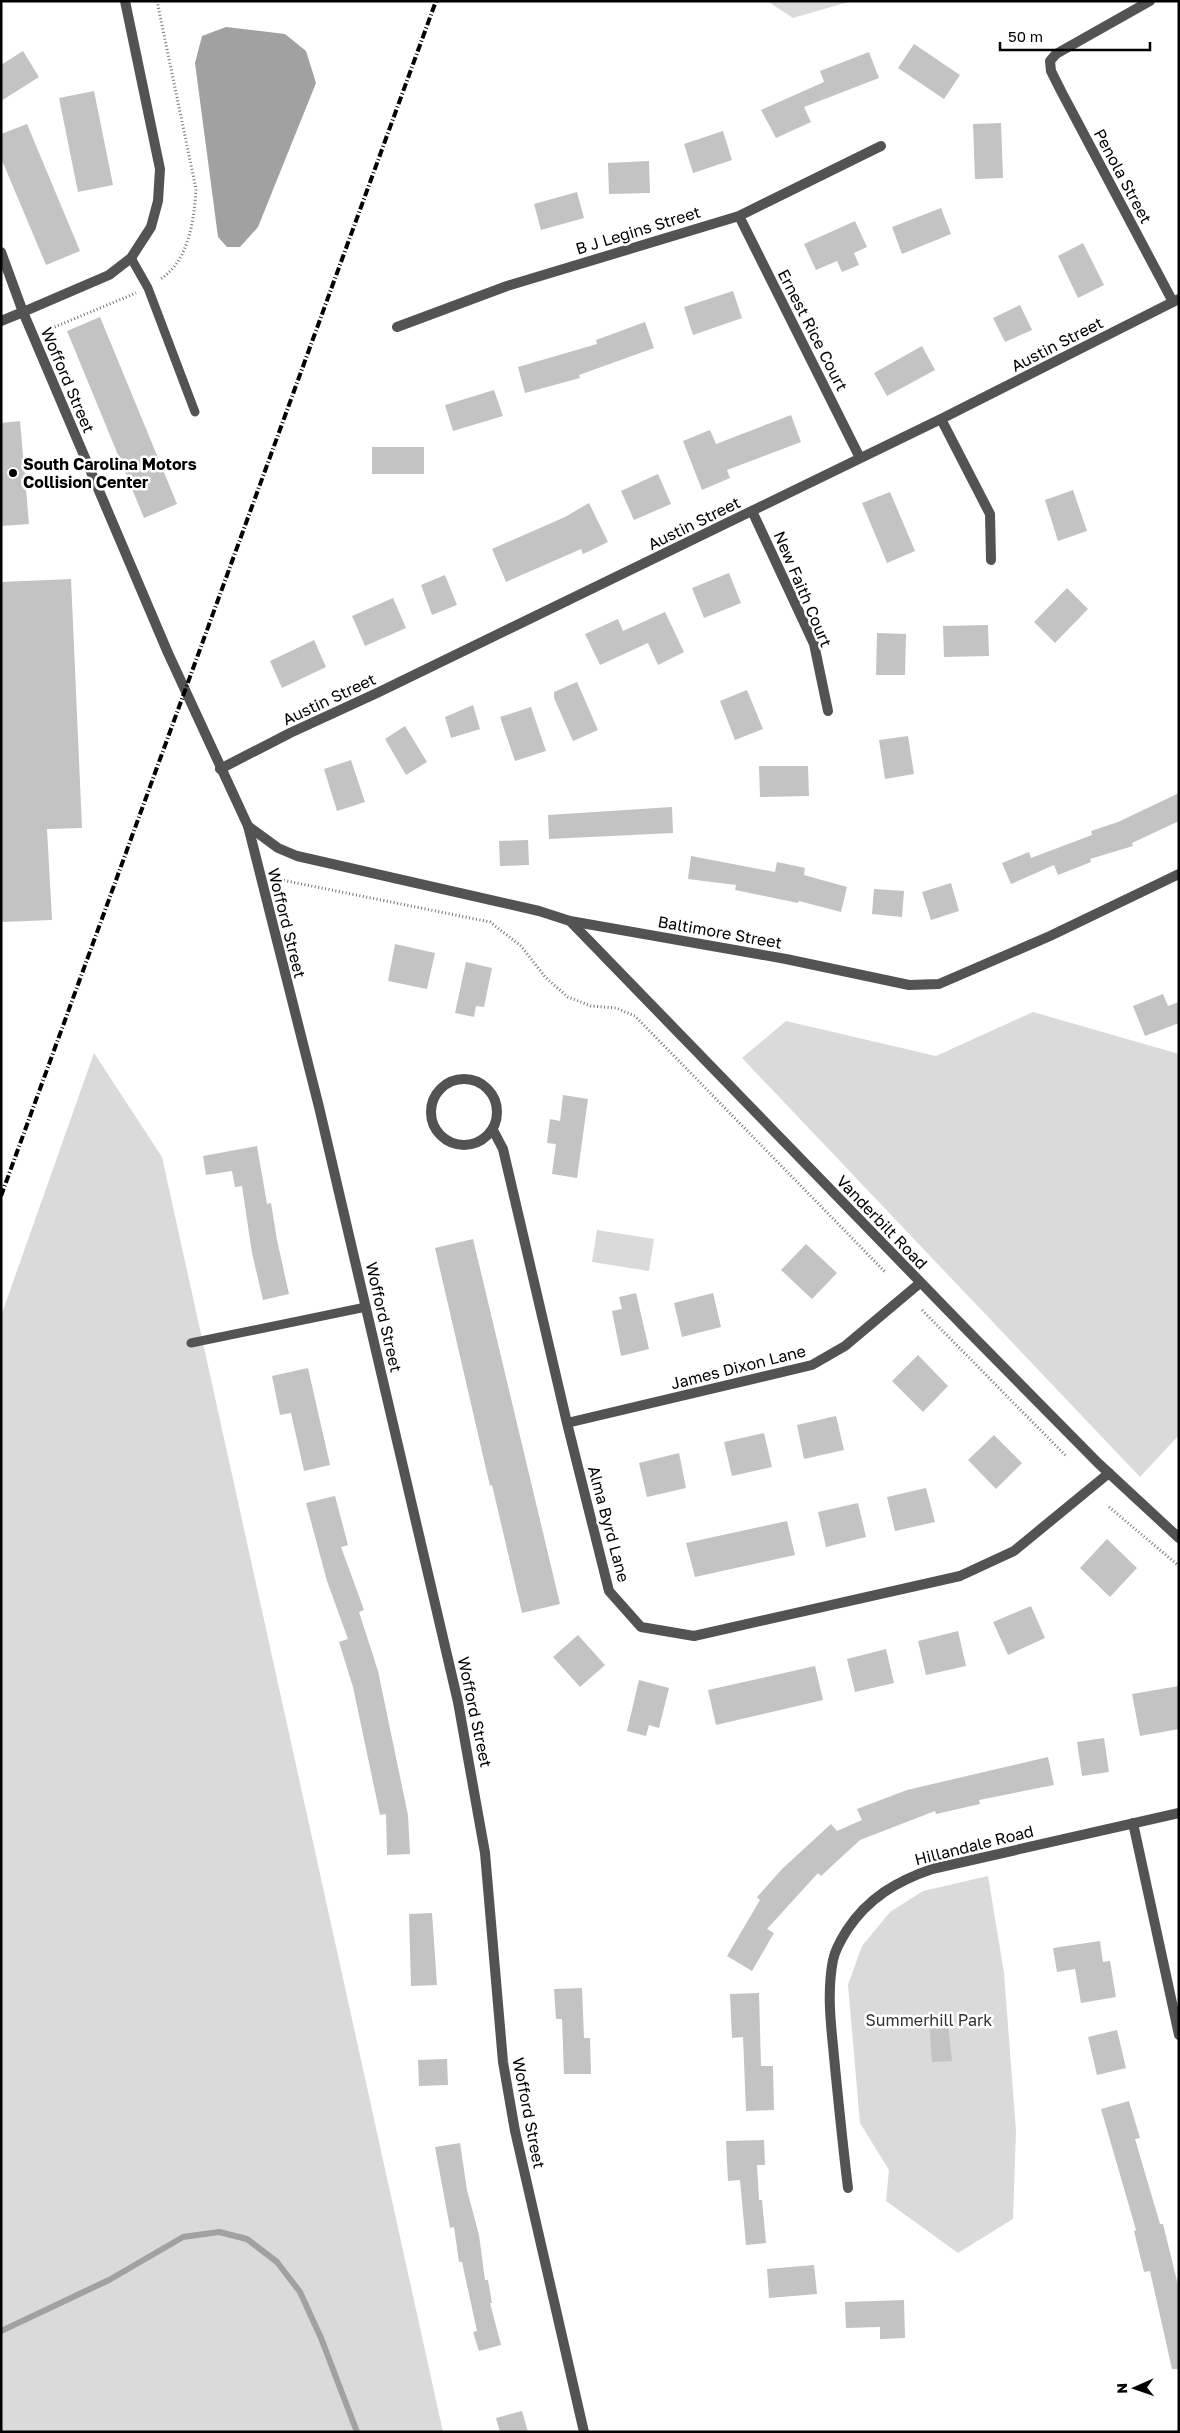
<svg xmlns="http://www.w3.org/2000/svg" width="1180" height="2433" font-family="'Golos Text',sans-serif">
<style>
.green{fill:#dadada}
.water{fill:#a1a1a1}
.lines{fill:none;stroke-linecap:round;stroke-linejoin:round}
.stream{stroke:#a1a1a1;stroke-width:6}
.building{fill:#c3c3c3}
.path{stroke:#757575;stroke-width:3;stroke-dasharray:1 2.5;stroke-linecap:butt}
.service{stroke:#535353;stroke-width:9}
.minor{stroke:#535353;stroke-width:10}
.tertiary{stroke:#535353;stroke-width:10}
.rail{stroke:#000;stroke-width:4;stroke-dasharray:8 2.5 1 2.5;stroke-linecap:butt}
.poi-dot{fill:#000;stroke:#fff;stroke-width:2}
.labels{text-anchor:middle;stroke-width:5;stroke-linejoin:round;paint-order:stroke}
.street-label{font-size:16px;fill:#000;stroke:#fff}
.poi-label{font-size:16px;font-weight:bold;fill:#000;stroke:#fff;text-anchor:start}
.park-label{font-size:16px;fill:#313131;stroke:#fff}
</style>
<rect width="100%" height="100%" fill="#fff"/>
<path class="green" d="M767,1H852L793,18Z
M1033,1012L1179,1054V1435L1140,1477L742,1058L786,1021L936,1056Z
M94,1053L162,1157L443,2432H1V1316Z
M597,1230L654,1239L649,1271L592,1262Z
M988,1876L1004,1973L1016,2131L1013,2219L958,2253L886,2201L889,2170L860,2123L848,1985L862,1946L890,1912L923,1891Z"/>
<path class="water" d="M226,27L285,34L306,51L316,83L258,227L240,247H227L218,237L195,63L202,36Z"/>
<g class="lines">
<path class="stream" d="M1,2331L109,2280L183,2237L219,2232L247,2239L277,2262L300,2292L321,2338L357,2432"/>
</g>
<path class="building" d="M914,44L960,75L944,99L898,68Z
M23,51L39,77L1,101V65Z
M869,52L879,78L804,107L811,122L776,138L761,110L824,82L820,71Z
M94,91L113,185L78,192L59,98Z
M1001,123L1003,178L975,179L973,124Z
M27,124L80,251L46,265L1,158V134Z
M723,131L732,160L693,173L684,144Z
M649,161L650,193L609,194L608,163Z
M577,192L584,218L541,230L534,204Z
M941,208L951,234L902,254L892,227Z
M855,221L867,247L854,253L859,265L842,272L837,261L816,270L804,244Z
M1083,243L1104,285L1078,298L1058,256Z
M733,291L742,318L693,335L684,307Z
M1020,305L1032,330L1005,342L993,318Z
M100,317L177,504L144,518L67,331Z
M645,322L654,348L579,375L580,378L525,393L518,367L597,344L596,340Z
M922,346L935,370L887,396L874,373Z
M494,390L503,416L453,431L445,405Z
M791,415L801,442L727,470L730,478L702,490L683,441L710,430L716,444Z
M20,421L29,524L1,526V423Z
M372,447H424V474H372Z
M658,474L671,504L634,520L621,491Z
M1073,490L1087,531L1058,541L1045,500Z
M890,492L915,551L887,563L862,503Z
M589,503L608,542L583,554L581,549L506,582L492,549L565,517Z
M729,573L741,603L704,618L692,588Z
M445,575L457,605L432,615L421,585Z
M71,579L82,828L47,829L52,920L1,922V582Z
M1067,588L1088,609L1055,643L1034,622Z
M393,598L406,628L365,646L352,616Z
M665,612L684,652L658,665L648,643L600,665L585,634L618,619L623,631Z
M988,625L989,656L944,657L943,626Z
M877,633L906,634L905,675H876Z
M314,640L326,667L282,688L270,661Z
M577,682L598,730L573,741L554,698V692Z
M747,690L763,729L735,740L720,701Z
M473,705L480,729L451,738L445,717Z
M531,707L546,751L515,761L500,717Z
M405,726L427,762L406,775L385,739Z
M908,736L914,774L885,779L879,740Z
M351,760L365,802L337,811L324,769Z
M759,766H808L809,796L760,797Z
M1179,793V821L1132,843L1133,846L1090,859L1091,862L1058,875L1054,865L1011,884L1002,863L1029,852L1031,858L1092,835L1091,831L1118,822Z
M672,807L673,833L549,839L548,815Z
M528,840L529,865L500,866L499,841Z
M691,856L775,872L777,862L805,868L804,875L847,887L841,912L799,901L798,903L735,890L736,885L688,879Z
M951,883L959,911L931,920L922,892Z
M874,889L904,891L902,917L872,914Z
M395,944L435,953L427,989L388,981Z
M466,962L492,968L484,1007L476,1006L474,1017L455,1013Z
M1163,994L1168,1006L1179,1002V1023L1145,1036L1133,1006Z
M563,1095L588,1099L577,1178L552,1174L556,1144L547,1143L550,1119L560,1121Z
M257,1146L267,1204L271,1203L277,1240L289,1294L263,1300L252,1253L242,1186L235,1187L232,1171L206,1175L203,1156Z
M473,1239L560,1604L522,1613L492,1485L490,1486L435,1248Z
M806,1244L837,1273L812,1299L781,1270Z
M636,1293L649,1349L621,1356L612,1311L622,1309L619,1297Z
M713,1293L721,1327L682,1337L674,1303Z
M918,1355L948,1386L923,1412L892,1381Z
M308,1368L330,1465L304,1471L291,1413L280,1415L272,1376Z
M836,1416L844,1450L804,1459L797,1425Z
M764,1433L772,1467L732,1476L724,1442Z
M994,1435L1022,1463L996,1489L968,1460Z
M679,1453L686,1488L647,1497L639,1463Z
M926,1488L935,1522L895,1531L887,1497Z
M335,1496L348,1545L341,1547L364,1610L359,1612L378,1671L408,1815L410,1854L387,1855L386,1814L380,1815L353,1687L339,1642L348,1639L327,1581L306,1503Z
M858,1503L866,1537L826,1547L818,1512Z
M787,1521L795,1555L695,1577L686,1543Z
M1107,1539L1137,1568L1110,1597L1080,1568Z
M1031,1606L1045,1638L1008,1655L993,1622Z
M958,1631L966,1666L926,1675L918,1641Z
M578,1635L605,1665L580,1687L553,1657Z
M886,1649L894,1683L855,1692L847,1659Z
M815,1666L823,1700L716,1725L708,1690Z
M639,1680L669,1688L659,1728L649,1725L646,1736L627,1731Z
M1179,1686V1729L1140,1736L1132,1694Z
M1104,1738L1109,1772L1082,1776L1077,1742Z
M1048,1757L1054,1785L979,1800L980,1804L936,1814L935,1811L860,1840L821,1876L818,1873L767,1929L774,1933L752,1971L727,1956L760,1900L757,1897L782,1869L831,1824L837,1831L862,1820L857,1809L907,1790Z
M432,1913L437,1985L411,1986L409,1914Z
M1100,1941L1103,1962L1110,1961L1116,1997L1081,2003L1075,1969L1057,1972L1053,1948Z
M582,1988L584,2038H590L591,2074H564L562,2019H556L554,1989Z
M759,1993L761,2066H773L774,2110L746,2111L743,2037L732,2038L730,1994Z
M947,2017L952,2061L932,2062L929,2019Z
M1117,2030L1126,2068L1097,2075L1088,2037Z
M447,2059L448,2085L419,2086L418,2060Z
M1129,2101L1140,2138L1135,2139L1160,2224H1163L1179,2289V2369H1172L1150,2271L1144,2272L1134,2231L1136,2230L1101,2109Z
M764,2140L765,2165H757L759,2200H762L766,2243L746,2245L740,2180L728,2181L726,2141Z
M460,2143L467,2190L479,2235L485,2280H488L492,2303H490L501,2345L479,2351L473,2332L477,2331L462,2262H459L454,2227L450,2228L435,2147Z
M814,2265L817,2294L769,2298L767,2269Z
M904,2300L905,2338L880,2339V2327L846,2328L845,2302Z
M522,2411L528,2432H500L496,2418Z"/>
<g class="lines">
<path class="path" d="M157,1L196,189C194,220 189,262 159,280
M45,331L136,293
M277,879L490,922L521,946L546,978L568,997L591,1006L616,1008L635,1016L885,1272
M922,1310L1067,1457
M1109,1507L1179,1566"/>
<path class="service" d="M131,258L148,288L195,412
M191,1343L366,1307"/>
<path class="minor" d="M1150,1L1056,54L1050,61L1051,71L1061,91L1173,302
M739,216L860,458
M23,312L109,275L131,258L151,227L158,201L160,169L125,1
M397,327L507,286L739,216L881,146
M941,419L990,514L991,560
M752,511L814,644L828,711
M220,769L290,733L377,693L941,419L1179,299
M248,826L319,1107L458,1702L485,1853L503,2062L515,2131L584,2432
M570,921L786,959L909,985L939,984L1050,936L1179,874
M431 1112a33 33 0 1 1 66 0a33 33 0 1 1-66 0Z
M493,1130L503,1149L567,1423L609,1591L641,1627L694,1636L960,1576L1014,1551L1109,1473
M567,1423L812,1365L845,1346L920,1283
M1133,1823L1179,2035
M848,2188C843,2148 839,2107 835,2067C832,2032 826,1996 833,1960C835,1950 842,1938 847,1930C868,1898 897,1881 932,1869L1179,1813"/>
<path class="tertiary" d="M1,252L23,312L168,653L248,826L278,848L297,856L539,911L570,921L963,1326L1098,1463L1179,1538
M1,321L23,312"/>
<path class="rail" d="M1,1196L436,1"/>
</g>
<circle class="poi-dot" cx="13" cy="473" r="5"/>
<g class="labels">
<g class="street-label">
<text transform="translate(1123 176) rotate(62)" y="6">Penola Street</text>
<text transform="translate(638 230) rotate(-17)" y="6">B J Legins Street</text>
<text transform="translate(813 330) rotate(63)" y="6">Ernest Rice Court</text>
<text transform="translate(1057 344) rotate(-27)" y="6">Austin Street</text>
<text transform="translate(68 380) rotate(67)" y="6">Wofford Street</text>
<text transform="translate(694 523) rotate(-26)" y="6">Austin Street</text>
<text transform="translate(803 589) rotate(67)" y="6">New Faith Court</text>
<text transform="translate(329 699) rotate(-25)" y="6">Austin Street</text>
<text transform="translate(287 923) rotate(76)" y="6">Wofford Street</text>
<text transform="translate(720 932) rotate(10)" y="6">Baltimore Street</text>
<text transform="translate(882 1222) rotate(46)" y="6">Vanderbilt Road</text>
<text transform="translate(384 1317) rotate(77)" y="6">Wofford Street</text>
<text transform="translate(738 1367) rotate(-14)" y="6">James Dixon Lane</text>
<text transform="translate(609 1524) rotate(75)" y="6">Alma Byrd Lane</text>
<text transform="translate(475 1712) rotate(78)" y="6">Wofford Street</text>
<text transform="translate(974 1845) rotate(-14)" y="6">Hillandale Road</text>
<text transform="translate(529 2113) rotate(79)" y="6">Wofford Street</text>
</g>
<g class="poi-label">
<text x="23" y="470">South Carolina Motors<tspan x="23" dy="18">Collision Center</tspan></text>
</g>
<g class="park-label">
<text x="929" y="2026">Summerhill Park</text>
</g>
</g>
<rect width="1180" height="2433" fill="none" stroke="#000000" stroke-width="5"/>
<g transform="translate(1135 2388) rotate(268)" stroke="#ffffff" stroke-width="4" paint-order="stroke">
<path d="M0-4L9 19L0 12L-9 19Z" fill="#000000"/>
<text y="-8" font-size="14" font-weight="bold" text-anchor="middle" fill="#000000">N</text>
</g>
<path d="M1000 42v8h150v-8" fill="none" stroke="#000000" stroke-width="2.5"/>
<text x="1008" y="42" font-size="15" fill="#000000" stroke="#ffffff" stroke-width="4" paint-order="stroke">50 m</text>
</svg>
